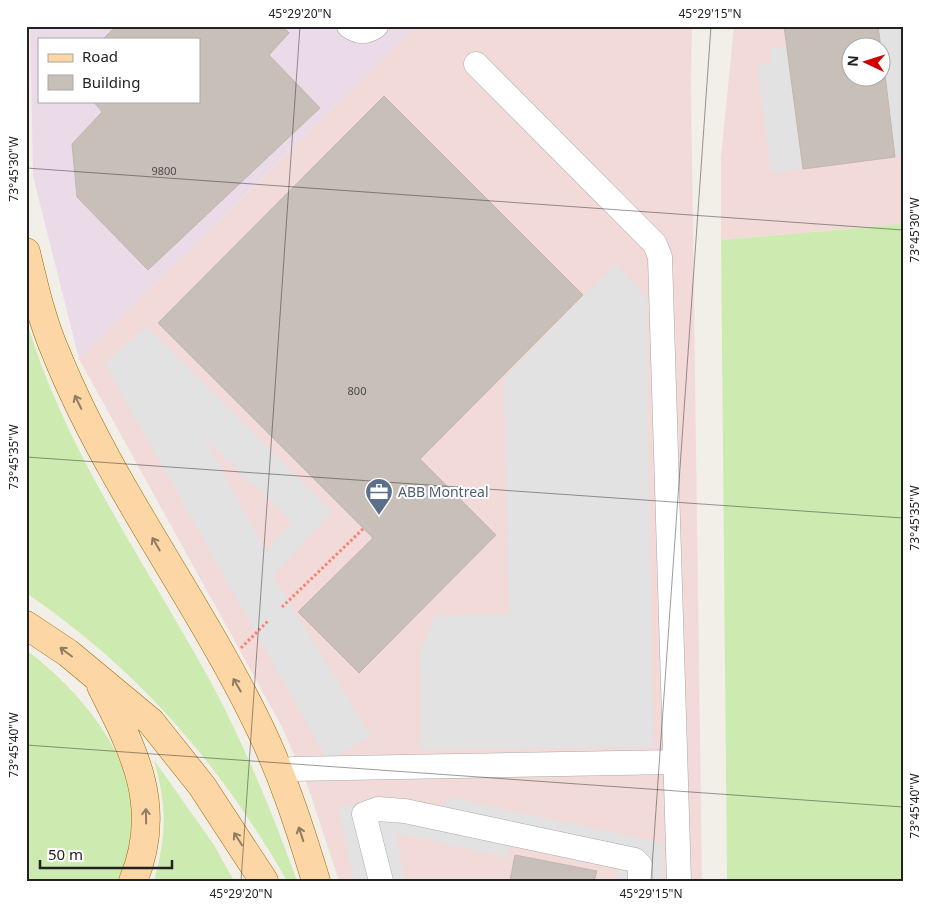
<svg xmlns="http://www.w3.org/2000/svg" width="929" height="907" font-family="'Noto Sans',sans-serif">
<style>
.commercial{fill:#f2dad9;fill-rule:evenodd}
.industrial{fill:#ebdbe8;fill-rule:evenodd}
.grass{fill:#cdebb0}
.parking{fill:#e2e2e2;fill-rule:evenodd}
.building{fill:#c7bfb8;stroke:#c4b6ab}
.lines{fill:none;stroke-linecap:round;stroke-linejoin:round}
.minor-casing{stroke:#a9a9a9;stroke-width:25}
.major-casing{stroke:#a06b00;stroke-width:29}
.path{stroke:#fa8072;stroke-width:3;stroke-dasharray:2.5 2.5;stroke-linecap:butt}
.minor{stroke:#fff;stroke-width:24}
.major{stroke:#fcd6a4;stroke-width:28}
.oneway{stroke:#8f7c63}
.ticks{fill:none;stroke:#222;stroke-width:1;stroke-opacity:0.45}
.labels{text-anchor:middle;stroke-width:4;stroke-linejoin:round;paint-order:stroke}
.number-label{font-size:11px;fill:#4b4948}
.service-label{font-size:14px;fill:#4e5e75;stroke:#fff;text-anchor:start}
.neatline{fill:none;stroke:#222;stroke-width:2}
.ticks-label{font-size:12px;text-anchor:middle;fill:#222}
</style>
<rect width="100%" height="100%" fill="#f2efe9"/>
<path class="commercial" d="M416,26H692L691,84L702,881H339L308,787L282,727L79,359Z
M734,26H903V224L721,240V157ZM852,48H882V78H852Z"/>
<path class="industrial" d="M30,26H416L79,359L33,176ZM39,39H199V101H39Z"/>
<path class="grass" d="M903,224V881H727L721,240Z
M26,319C65,452 148,566 213,686C246,749 273,814 297,881H287C220,764 138,669 26,593Z
M26,650C78,688 137,758 135,826C134,846 127,863 119,881H26Z
M154,760L214,845L234,881H154C167,833 167,808 154,760Z"/>
<path class="parking" d="M903,26V156L895,157L879,28Z
M787,47L803,169L771,173L757,65L771,63L770,49Z
M616,263L646,297L653,747L421,750L420,652L435,616L509,614L504,378Z
M146,326L332,512L273,576L371,736L328,761L105,364ZM206,440L292,522L266,551L205,440Z
M446,797L662,843L663,881H617V865L509,842L507,857L395,833L405,881H354L338,807L385,799L443,810Z"/>
<path class="building" d="M116,26H283L289,33L269,55L320,108L148,270L77,197L72,144L102,112L93,101H199V39H103Z
M784,26H878L881,48H852V78H882V50L895,157L803,169Z
M384,96L583,295L420,459L496,535L359,673L298,612L373,538L158,323Z
M515,855L597,871L594,881H510Z"/>
<g class="lines">
<defs>
<path id="minor" d="M349,26C359,33 366,33 376,26
M476,64L655,244L660,257L679,881
M280,773L292,769L674,762
M381,881L364,814L378,809L405,811L635,860L640,865V881"/>
<path id="major" d="M26,252C34,286 42,321 56,353C108,482 194,594 255,718C281,770 299,825 316,881
M26,625L68,653L151,722L202,786L264,881
M101,686C134,751 164,807 133,881"/>
</defs>
<use href="#minor" class="minor-casing"/>
<use href="#major" class="major-casing"/>
<path class="path" d="M282,607L364,528
M241,648L269,620"/>
<use href="#minor" class="minor"/>
<use href="#major" class="major"/>
</g>
<defs><path id="oneway-shaft" d="M-6 0H5M1.5-3L5.5 0L1.5 3" fill="none" stroke-width="1.6" stroke-linecap="round" stroke-linejoin="round" transform="scale(1.25)"/></defs>
<g class="oneway">
<use href="#oneway-shaft" transform="translate(78 402) rotate(-116)"/>
<use href="#oneway-shaft" transform="translate(156 544) rotate(-120)"/>
<use href="#oneway-shaft" transform="translate(66 652) rotate(-143)"/>
<use href="#oneway-shaft" transform="translate(237 685) rotate(-120)"/>
<use href="#oneway-shaft" transform="translate(146 816) rotate(-91)"/>
<use href="#oneway-shaft" transform="translate(301 834) rotate(-108)"/>
<use href="#oneway-shaft" transform="translate(238 839) rotate(-123)"/>
</g>
<path class="ticks" d="M26,168L903,230M26,457L903,518M26,745L903,807M241,881L300,26M651,881L711,26"/>
<defs>
<symbol id="office-pin" viewBox="-11 -11 22 30"><path d="M0 17L-7.5 6A9.5 9.5 0 1 1 7.5 6Z" fill="#5c6f8a" stroke="#fff"/><path d="M-6-3h4V-5.5h4V-3h4V5H-6ZM-1-4.5V-3h2v-1.5ZM-6 0V1H6V0Z" fill="#fff"/></symbol>
</defs>
<g fill-rule="evenodd">
<use href="#office-pin" x="363" y="476" width="32" height="43"/>
</g>
<g class="labels">
<g class="number-label">
<text x="164" y="175">9800</text>
<text x="357" y="395">800</text>
</g>
<g class="service-label">
<text x="398" y="497">ABB Montreal</text>
</g>
</g>
<rect width="929" height="907" fill="none" stroke="#ffffff" stroke-width="55"/>
<rect x="38" y="38" width="162" height="65" fill="#ffffff" stroke="#a7a7a7"/>
<rect x="48" y="54" width="25" height="8" fill="#fcd6a4" stroke="#a7a7a7"/>
<text x="82" y="62" font-size="15" fill="#222222">Road</text>
<rect x="48" y="75" width="25" height="15" fill="#c7bfb8" stroke="#a7a7a7"/>
<text x="82" y="88" font-size="15" fill="#222222">Building</text>
<g transform="translate(866 62) rotate(274)"><circle r="24" fill="#ffffff" stroke="#a7a7a7"/>
<path d="M0-4L9 19L0 12L-9 19Z" fill="#d40000"/>
<text y="-8" font-size="14" font-weight="bold" text-anchor="middle" fill="#222222">N</text>
</g>
<path d="M40 860v8h132v-8" fill="none" stroke="#222222" stroke-width="2.5"/>
<text x="48" y="860" font-size="15" fill="#222222" stroke="#ffffff" stroke-width="4" paint-order="stroke">50 m</text>
<rect x="28" y="28" width="874" height="852" class="neatline"/>
<g class="ticks-label">
<text x="300" y="18">45°29'20"N</text>
<text x="710" y="18">45°29'15"N</text>
<text transform="translate(14 169) rotate(-90)" y="4">73°45'30"W</text>
<text transform="translate(915 230) rotate(-90)" y="4">73°45'30"W</text>
<text transform="translate(14 457) rotate(-90)" y="4">73°45'35"W</text>
<text transform="translate(915 518) rotate(-90)" y="4">73°45'35"W</text>
<text transform="translate(14 745) rotate(-90)" y="4">73°45'40"W</text>
<text transform="translate(915 806) rotate(-90)" y="4">73°45'40"W</text>
<text x="241" y="898">45°29'20"N</text>
<text x="651" y="898">45°29'15"N</text>
</g>
</svg>
